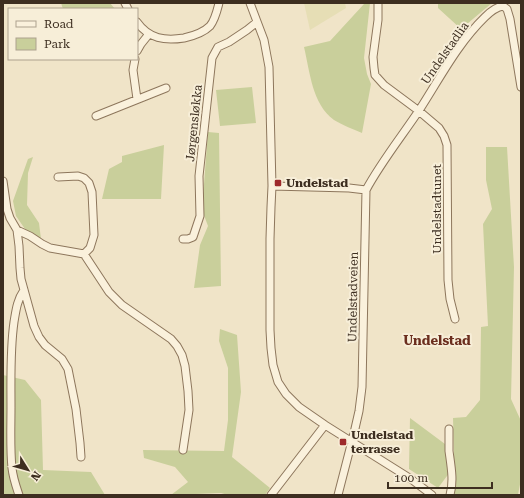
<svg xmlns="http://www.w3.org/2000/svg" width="524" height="498" font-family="'Roboto Serif',serif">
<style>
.farmland{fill:#e6deb5}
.green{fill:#c9cf9b}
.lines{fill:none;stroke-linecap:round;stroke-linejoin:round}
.minor-casing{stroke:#8d765c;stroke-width:9}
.minor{stroke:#faf1dc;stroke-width:7}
.poi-dot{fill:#9e2a2b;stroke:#f7eed8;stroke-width:1.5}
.labels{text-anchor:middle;stroke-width:4;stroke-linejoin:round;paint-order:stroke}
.street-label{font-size:12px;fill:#3d2e20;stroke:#f7eed8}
.poi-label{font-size:12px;font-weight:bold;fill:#3d2e20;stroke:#f7eed8;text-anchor:start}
.neighbourhood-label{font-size:13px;font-weight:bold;fill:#6b2e1e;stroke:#f7eed8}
</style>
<rect width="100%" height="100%" fill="#f0e4c8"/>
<path class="farmland" d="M304,3H345L346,8L310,30Z"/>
<path class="green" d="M61,3H110L115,9H63Z
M364,3H370L364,58L367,74L371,84L362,133C353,129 342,125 334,120C312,104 310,72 304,47L330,41L364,4Z
M438,3H492L461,29L438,8Z
M252,87L256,123L220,126L216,90Z
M208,132L219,133L221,286L194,288L200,245L208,226L202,210Z
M164,145L161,199H102L109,169L122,162V156Z
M486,147H507L514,267L511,399L521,421V479L518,495H456L455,494L453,418L466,417L480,400L481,327L488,326L483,224L492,209L486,180Z
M33,157L28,173L27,205L39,223L41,239L25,229L16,216L13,201L28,159Z
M220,329L237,335L241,392L232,457L270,488L265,495H228L221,493L171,495L188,482L175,467L144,458L143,450L224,451L228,420V368L219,341Z
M3,375L25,380L41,400L43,470L91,472L105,495H3Z
M410,418L445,444L450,472L438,488L409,469Z"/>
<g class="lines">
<defs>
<path id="minor" d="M125,3L128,9
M250,3L264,40L269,67L272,186L271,207L270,239V330L271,348L273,365L278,382L286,394L299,407L325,425L411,479L432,495
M378,3V20L373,57L374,68L375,75L384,85L419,111L439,128L444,136L447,145L448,280L450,299L455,319
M137,22C149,39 165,41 184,38C193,36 203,33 210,26C215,20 217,11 219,3
M137,51L141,44L149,34
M135,59L133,70L137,99
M96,116L166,88
M58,177L78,176L84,178L89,183L92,192L94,235L90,248L84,254
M3,181L7,209L10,218L17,230L19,246L20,268L21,279L34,326L39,337L45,345L62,359L68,369L76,409L80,443L81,457
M272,186L349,188L366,190L362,387L359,411L354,433L338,495
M366,190C381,162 402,136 420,109C440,78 458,43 485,17C490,12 496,7 503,6L507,9L510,19L521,87
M17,230L30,236L42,244L50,248L84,254L109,292L122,305L171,339L177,346L182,355L185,366L188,391L189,410L183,450
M183,239H188L193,237L200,216L199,176L212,58L218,47L229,42L247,30L257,22
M449,429C449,437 449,444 449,451C451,466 454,481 450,495
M19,495C16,486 13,478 12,468C10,448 11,428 11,407C11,378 10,350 14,322C16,310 17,300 24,290
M271,495L325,425"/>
</defs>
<use href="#minor" class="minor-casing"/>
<use href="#minor" class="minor"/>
</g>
<g class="poi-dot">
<rect x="274" y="179" width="8" height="8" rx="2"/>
<rect x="339" y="438" width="8" height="8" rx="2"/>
</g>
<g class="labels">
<g class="street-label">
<text transform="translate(445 53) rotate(-55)" y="4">Undelstadlia</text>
<text transform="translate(194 123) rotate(-84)" y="4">Jørgensløkka</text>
<text transform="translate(437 209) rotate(-90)" y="4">Undelstadtunet</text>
<text transform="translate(353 297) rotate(-89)" y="4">Undelstadveien</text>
</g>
<g class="poi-label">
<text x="286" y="187">Undelstad</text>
<text x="351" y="439">Undelstad<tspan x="351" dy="14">terrasse</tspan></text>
</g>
<g class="neighbourhood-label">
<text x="437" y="345">Undelstad</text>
</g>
</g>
<rect width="524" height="498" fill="none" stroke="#3d2e20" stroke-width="8"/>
<rect x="8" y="8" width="130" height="52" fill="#f7eed8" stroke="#ada18e"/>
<rect x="16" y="21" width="20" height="6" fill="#faf1dc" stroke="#ada18e"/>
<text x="44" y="28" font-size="12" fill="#3d2e20">Road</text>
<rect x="16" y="38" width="20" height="12" fill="#c9cf9b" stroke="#ada18e"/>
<text x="44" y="48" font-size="12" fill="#3d2e20">Park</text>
<g transform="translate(28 470) rotate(127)" stroke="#f7eed8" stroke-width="3" paint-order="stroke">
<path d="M0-3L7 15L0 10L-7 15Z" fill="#3d2e20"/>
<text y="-6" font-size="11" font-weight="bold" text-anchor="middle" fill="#3d2e20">N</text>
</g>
<path d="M388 482v6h104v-6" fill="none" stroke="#3d2e20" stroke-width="2"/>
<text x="394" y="482" font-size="12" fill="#3d2e20" stroke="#f7eed8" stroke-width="3" paint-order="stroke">100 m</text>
</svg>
